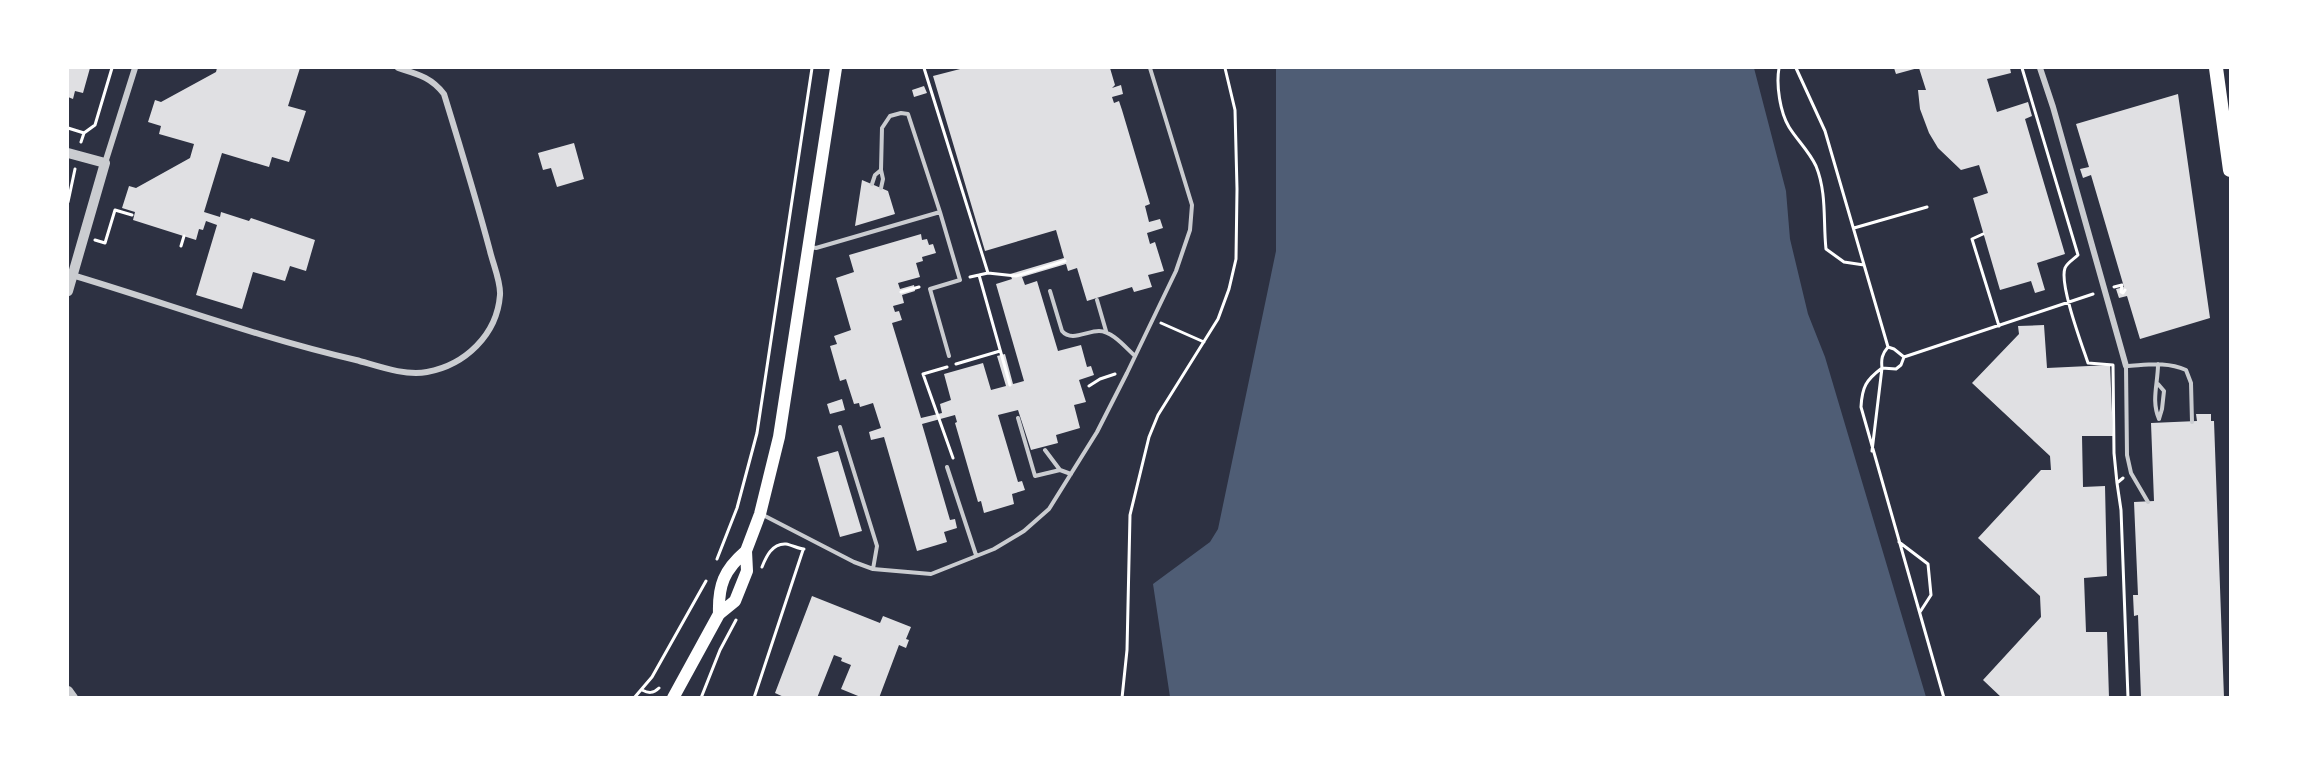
<svg xmlns="http://www.w3.org/2000/svg" width="2298" height="765" font-family="'Nunito Sans',sans-serif">
<style>
.water{fill:#4f5d75}
.building{fill:#e0e0e3}
.lines{fill:none;stroke-linecap:round;stroke-linejoin:round}
.path{stroke:#fff;stroke-width:3}
.service{stroke:#caccd0;stroke-width:4}
.minor{stroke:#caccd0;stroke-width:6}
.tertiary{stroke:#caccd0;stroke-width:10}
.secondary{stroke:#fff;stroke-width:12}
.trunk{stroke:#fff;stroke-width:14}
</style>
<rect width="100%" height="100%" fill="#2d3142"/>
<path class="water" d="M1276,68H1754L1786,191L1790,239L1808,314L1825,357L1926,697H1170L1153,584L1210,542L1218,529L1276,251Z"/>
<path class="building" d="M68,68H90L83,93L75,91L73,99L68,97Z
M217,68H300L288,106L306,111L289,162L272,157L269,167L222,153L204,212L220,217L221,212L249,221L251,218L315,240L306,271L290,266L285,281L253,272L242,309L196,295L217,225L206,221L203,230L199,229L196,240L133,220L135,212L122,208L129,186L136,188L190,158L194,144L159,134L161,126L148,122L155,100L161,102L216,72Z
M964,68H1110L1115,85L1112,88L1121,85L1123,94L1112,97L1114,103L1119,101L1122,110L1150,204L1145,206L1149,222L1160,219L1163,228L1147,233L1150,244L1155,242L1164,271L1148,275L1152,287L1134,292L1132,287L1087,301L1077,268L1068,271L1066,264L1022,277L1025,285L1037,281L1058,351L1081,345L1087,367L1091,366L1094,375L1079,380L1086,402L1074,405L1080,428L1056,435L1058,443L1031,450L1018,410L998,415L1018,482L1022,481L1025,490L1012,494L1014,504L984,513L981,501L978,502L955,423L957,422L955,415L922,424L950,520L955,519L957,528L944,532L947,542L917,551L884,437L871,440L869,432L881,428L873,403L860,407L859,403L854,404L846,379L840,381L830,346L837,344L834,336L851,330L836,278L854,272L849,255L921,234L922,240L927,239L929,245L933,244L936,253L922,257L923,261L916,263L920,277L898,283L900,289L914,285L915,291L902,295L904,303L893,306L895,312L899,311L902,320L892,323L921,418L942,413L940,404L951,400L944,374L983,363L991,390L1006,386L997,356L1005,354L1013,384L1024,381L996,284L1012,279L1010,274L1064,258L1056,230L985,251L933,76Z
M1894,68H1918L1896,74Z
M1919,68H2010L2011,73L1987,79L1997,112L2028,102L2032,116L2025,119L2065,254L2037,263L2045,290L2035,293L2031,281L2000,290L1973,198L1988,193L1979,165L1961,170L1938,148L1929,133L1920,109L1918,90H1926Z
M924,86L927,93L914,97L912,90Z
M2178,94L2210,318L2140,339L2127,296L2119,298L2116,289L2124,287L2091,175L2083,178L2080,169L2089,167L2076,124Z
M574,143L584,179L557,187L551,168L543,170L538,153Z
M862,180L888,191L895,214L855,226Z
M2044,325L2047,368L2110,365L2113,436H2082L2083,487L2105,486L2107,576L2084,578L2086,632H2107L2109,698H2002L1983,680L2041,617L2040,596L1978,538L2041,470H2051L2050,456L1972,383L2019,334L2018,326Z
M842,399L845,410L830,414L827,404Z
M2196,414H2211V421H2214L2224,698H2141L2138,615L2134,616L2133,595H2138L2134,502L2154,501L2151,423L2197,421Z
M838,451L862,531L840,537L817,457Z
M812,596L880,623L883,616L911,627L906,639L909,640L906,648L899,645L879,698H863L841,689L851,665L841,661L842,658L834,655L817,698H786L775,693Z"/>
<g class="lines">
<path class="path" d="M924,68L988,273
M1779,68C1776,85 1780,112 1789,127C1797,140 1809,151 1816,166C1827,193 1823,221 1826,249L1844,262L1864,265
M1796,68L1825,131L1888,347
M2022,68L2078,255C2074,259 2067,263 2065,268C2059,284 2082,345 2088,363L2113,365L2114,453L2117,483
M68,128L84,133
M81,142L84,133L95,125L112,68
M68,202L75,169
M1854,228L1927,207
M1983,234L1972,239L1999,326
M95,240L105,243L115,210L132,215
M181,246L184,236
M979,275L1010,385
M970,277L988,273L1016,276L1065,261
M2114,287L2122,285L2121,292L2123,293L2125,290
M901,292L919,287
M1161,323L1204,342
M1904,357L2093,294
M956,364L1000,351
M947,367L923,374L953,458
M1882,368C1866,380 1862,387 1861,407L1944,698
M1882,368L1896,369L1901,365L1904,357L1894,349L1888,347
M1089,386L1100,379L1115,374
M1872,451L1882,368C1881,359 1882,354 1888,347
M2123,478L2117,483L2121,510L2128,698
M1899,542L1928,564L1931,595L1920,612
M717,559L737,508L757,433L812,68
M762,567C766,557 772,543 786,544C792,545 799,549 804,549
M642,690C648,693 653,694 659,688
M634,698L652,677L706,581
M701,698L720,650L736,620
M754,698L803,550
M1122,698L1127,650L1130,515L1149,437L1158,415L1218,319L1229,289L1236,259L1237,189L1235,110L1225,68"/>
<path class="service" d="M872,184L875,175L881,170L883,179L881,188
M940,212L960,280L930,289L949,356
M810,247L816,248L940,212L908,114L901,113L890,116L882,128L881,170
M1050,291L1062,331C1071,342 1087,331 1099,331C1112,331 1125,347 1135,356
M1097,300L1106,331
M2158,364C2158,384 2151,400 2159,419
M2158,384L2164,391L2162,409L2159,419
M1018,418L1035,476L1060,470
M840,427L877,546L873,569
M1045,450L1060,470L1071,474
M947,467L976,555
M2148,502L2131,473L2127,455L2126,366C2147,365 2166,361 2186,370L2191,383L2192,422
M763,515L854,562L873,569L931,574L994,549L1024,531L1049,509L1097,432L1127,373L1176,271L1190,230L1192,205L1150,68"/>
<path class="minor" d="M2040,68L2053,107L2126,366
M105,163L135,68
M72,275C166,303 260,338 356,360C378,366 404,376 427,372C465,365 497,335 500,295C501,282 493,264 490,251C476,198 460,146 444,94C431,77 417,74 398,68"/>
<path class="tertiary" d="M68,153L105,163L68,291
M68,691L73,698"/>
<path class="secondary" d="M719,614C718,585 724,570 746,551
M673,698L719,614L735,601L747,571L746,551L760,514L779,437L836,68"/>
<path class="trunk" d="M2216,68L2230,170"/>
</g>
<rect width="2298" height="765" fill="none" stroke="#ffffff" stroke-width="138"/>
</svg>
